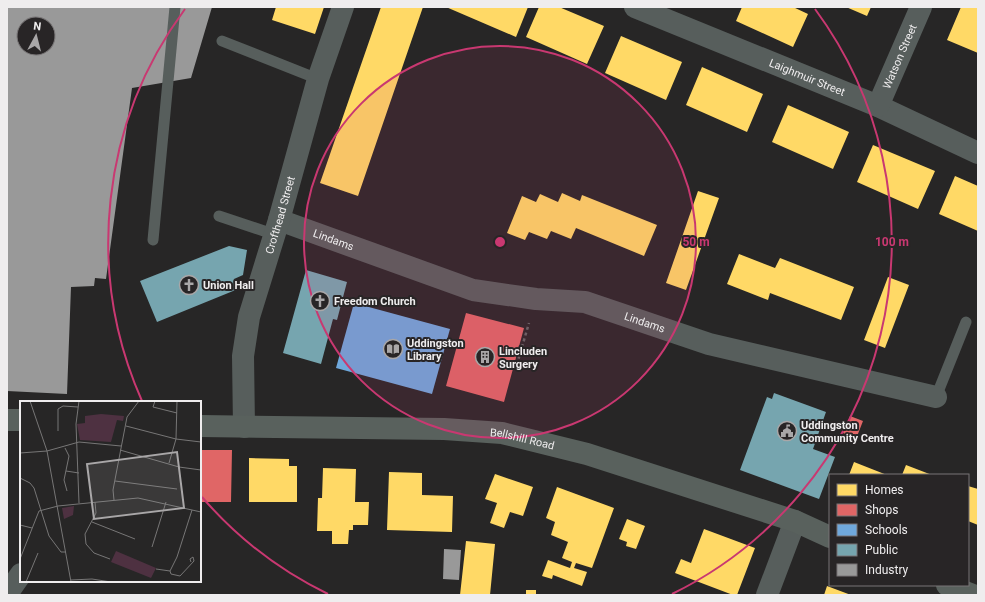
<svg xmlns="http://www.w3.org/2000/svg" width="985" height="602" font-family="Roboto,sans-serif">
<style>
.homes{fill:#ffd966}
.shops{fill:#e06666}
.schools{fill:#6fa8dc}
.public{fill:#76a5af}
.industry{fill:#999;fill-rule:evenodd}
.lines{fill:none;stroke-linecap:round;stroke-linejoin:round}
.path{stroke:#626665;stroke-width:2.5;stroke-dasharray:3 3;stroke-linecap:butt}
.service{stroke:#575e5c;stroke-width:11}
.minor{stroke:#575e5c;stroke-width:22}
.secondary{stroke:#59615d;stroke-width:22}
.ring{fill:none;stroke:#c93871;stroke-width:2}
.labels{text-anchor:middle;stroke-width:4;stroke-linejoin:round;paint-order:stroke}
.street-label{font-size:11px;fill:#efedee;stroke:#282526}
.poi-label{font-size:11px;font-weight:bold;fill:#efedee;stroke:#282526;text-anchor:start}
.inset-road{fill:none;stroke:#777676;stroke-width:1}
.view{fill:#a9a7a8;fill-opacity:0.15;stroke:#a9a7a8;stroke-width:2}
.inset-edge{fill:none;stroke:#efedee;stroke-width:2}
.centre{fill:#c93871;stroke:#282526;stroke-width:2}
.ring-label{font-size:12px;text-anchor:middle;font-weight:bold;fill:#c93871;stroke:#282526;stroke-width:4;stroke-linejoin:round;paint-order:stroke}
</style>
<rect width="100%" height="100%" fill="#272626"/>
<path class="homes" d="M276,7H324L315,34L272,20Z
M381,7H423L358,196L320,183Z
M446,7H528L516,37Z
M539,7H559L604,26L587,64L526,37Z
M742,7H793L808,14L793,47L736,21Z
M846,7H871L867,16Z
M961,7H978V53L947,40Z
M621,36L682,62L666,100L605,73Z
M702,67L763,94L747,132L686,105Z
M788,105L849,132L833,169L772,142Z
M873,145L935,171L918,209L857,182Z
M955,176L978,186V231L939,214Z
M698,191L719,198L686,290L666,283Z
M562,193L580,201L582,195L657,225L644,256L576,228L571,239L551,231L547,239L529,232L525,240L507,233L522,196L536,202L540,194L558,202Z
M739,254L775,268L780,258L854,287L841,320L770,293L768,300L727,284Z
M888,277L909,285L885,348L864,340Z
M249,458L289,459V466H297V502H249Z
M854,462L887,475H849Z
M906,465L932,475H902Z
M323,468L356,469L355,502H369L368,525H353V530H349L348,544H332V531H317L318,498H322Z
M389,472L422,473V495L453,496L452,532L387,530Z
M495,474L533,487L523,516L510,512L504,528L490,523L497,503L485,499Z
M968,486L978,489V525L968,521Z
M557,487L614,508L592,568L576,563L574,568L587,572L582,586L553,575L552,579L542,576L548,560L570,568L572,562L562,558L568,542L551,535L555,522L546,518Z
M627,519L645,526L636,549L626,546L627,542L619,539Z
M704,529L755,548L737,595H733L675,573L681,559L691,563Z
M466,541L495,544L490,595H460Z
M827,586L851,595H824Z
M526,590H536V595H526Z"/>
<path class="shops" d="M466,313L524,328L504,402L446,386Z
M850,416L863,421L856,439L843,433Z
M200,450H232L231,502H200Z"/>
<path class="schools" d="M354,303L450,329L432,394L336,368Z"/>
<path class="public" d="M229,246L247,250L243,275L234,279L238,289L157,322L140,281Z
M306,270L347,282L337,320L333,319L321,364L283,353Z
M774,393L826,412L813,449L835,457L819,499L740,470L767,397L772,399Z"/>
<path class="industry" d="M7,7H212L191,78L132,88L106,279L95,278L94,286L71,287L67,394L7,391ZM24,24H48V48H24Z
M444,549L461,550L459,580L443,579Z"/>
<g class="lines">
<path class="path" d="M523,366L517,364L529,323"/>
<path class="service" d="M222,41L318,79
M219,216L273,234
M153,240L175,7
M936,397L966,322"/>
<g class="minor">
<path id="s1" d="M635,7L878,106L978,153"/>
<path id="s2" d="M878,106L921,7"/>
<path id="s3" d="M279,220L473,290L536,299L585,302L709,344L936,397"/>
<path id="s4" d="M244,427L243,356L249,317L279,220L318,79L343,7"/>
<path d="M7,594L21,574"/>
<path d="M767,595L795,521"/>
</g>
<g class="secondary">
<path d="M7,420H21"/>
<path id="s5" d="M200,426L444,429L502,433L587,454L795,521L830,537"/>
<path d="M947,585L973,595"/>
</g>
</g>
<circle cx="500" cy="242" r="196" fill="#c93871" fill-opacity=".12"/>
<g class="ring">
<circle cx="500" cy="242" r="196"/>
<path d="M328 594A392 392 0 0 1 202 497M142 401A392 392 0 0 1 185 9M815 9A392 392 0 0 1 672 594"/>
</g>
<defs>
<symbol id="church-ring" viewBox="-11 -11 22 22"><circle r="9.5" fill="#282526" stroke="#a9a7a8" stroke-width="1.5"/><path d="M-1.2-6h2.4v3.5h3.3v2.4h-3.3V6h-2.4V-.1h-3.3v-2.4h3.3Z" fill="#a9a7a8"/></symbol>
<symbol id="library-ring" viewBox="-11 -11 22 22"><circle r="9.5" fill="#282526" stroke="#a9a7a8" stroke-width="1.5"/><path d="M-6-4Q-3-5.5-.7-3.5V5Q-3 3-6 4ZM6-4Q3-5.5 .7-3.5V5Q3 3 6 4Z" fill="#a9a7a8"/></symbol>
<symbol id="building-ring" viewBox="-11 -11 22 22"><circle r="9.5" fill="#282526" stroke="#a9a7a8" stroke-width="1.5"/><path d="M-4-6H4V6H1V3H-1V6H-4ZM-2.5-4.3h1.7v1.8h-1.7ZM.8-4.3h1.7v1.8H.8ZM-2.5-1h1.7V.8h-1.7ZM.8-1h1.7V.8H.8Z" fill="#a9a7a8"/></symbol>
<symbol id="civic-ring" viewBox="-11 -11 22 22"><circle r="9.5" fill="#282526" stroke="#a9a7a8" stroke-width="1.5"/><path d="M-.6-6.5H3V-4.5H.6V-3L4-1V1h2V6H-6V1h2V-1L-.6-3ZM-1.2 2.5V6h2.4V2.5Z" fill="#a9a7a8"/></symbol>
</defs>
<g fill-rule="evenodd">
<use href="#church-ring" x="178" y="274" width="22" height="22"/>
<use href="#church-ring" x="309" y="290" width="22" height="22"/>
<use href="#library-ring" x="382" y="338" width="22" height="22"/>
<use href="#building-ring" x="474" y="346" width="22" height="22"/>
<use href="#civic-ring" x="776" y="420" width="22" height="22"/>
</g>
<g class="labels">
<g class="street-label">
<text dy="4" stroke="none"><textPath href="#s2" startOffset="54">Watson Street</textPath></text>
<text dy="4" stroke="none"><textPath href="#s1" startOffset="186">Laighmuir Street</textPath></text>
<text dy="4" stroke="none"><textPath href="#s4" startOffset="217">Crofthead Street</textPath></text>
<text dy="4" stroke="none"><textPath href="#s3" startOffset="58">Lindams</textPath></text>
<text dy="4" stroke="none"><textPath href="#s3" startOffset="382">Lindams</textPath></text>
<text dy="4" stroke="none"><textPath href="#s5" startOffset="323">Bellshill Road</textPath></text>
</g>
<g class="poi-label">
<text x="203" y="289">Union Hall</text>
<text x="334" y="305">Freedom Church</text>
<text x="407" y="347">Uddingston<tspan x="407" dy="13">Library</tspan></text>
<text x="499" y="355">Lincluden<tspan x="499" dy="13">Surgery</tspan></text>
<text x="801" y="429">Uddingston<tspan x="801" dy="13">Community Centre</tspan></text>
</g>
</g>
<g transform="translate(20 401)">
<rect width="181" height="181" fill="#272626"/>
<path d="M81,13L104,15L103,20L97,19L91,41L60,39L57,23L65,22V15ZM54,105L53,114L44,118L42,107ZM96,150L136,167L131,177L91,161Z" fill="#4e3141"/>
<path class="inset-road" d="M10,0L27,50L51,181M59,0L56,23L59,102M135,0L133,6L157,12M106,25L156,38L181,41M38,30V8L43,5L58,6M45,47L49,55L44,79L47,90M100,49L159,66L181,69M0,52L27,50L59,41L101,45M149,62L156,38L157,0M46,70L59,72M0,77L10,82L14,87L29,135L41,151H46M95,80L157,88M94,99L93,89L107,16L119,0M75,101L76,112L65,133L66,143L74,152L90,158M38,105L118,97L181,111M72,121L115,138M0,124L12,127M132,146L146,101M0,158L19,110L38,105M171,161L170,158L173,156L174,160L160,175L151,173L150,170L157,156L172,109M136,168L150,170M51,179L72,178L91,181M6,181L18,152"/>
<path class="view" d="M157,51L164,107L74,118L67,63Z"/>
<rect width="181" height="181" class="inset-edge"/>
</g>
<circle cx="500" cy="242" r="6" class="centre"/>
<g class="ring-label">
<text x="696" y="246">50 m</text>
<text x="892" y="246">100 m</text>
</g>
<rect width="985" height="602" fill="none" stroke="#efedee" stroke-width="16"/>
<rect x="829" y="474" width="140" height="112" fill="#282526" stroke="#787576"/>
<rect x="837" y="484" width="20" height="12" fill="#ffd966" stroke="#787576"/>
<text x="865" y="494" font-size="12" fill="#efedee">Homes</text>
<rect x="837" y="504" width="20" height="12" fill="#e06666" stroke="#787576"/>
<text x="865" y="514" font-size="12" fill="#efedee">Shops</text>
<rect x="837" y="524" width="20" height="12" fill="#6fa8dc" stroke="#787576"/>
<text x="865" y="534" font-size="12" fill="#efedee">Schools</text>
<rect x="837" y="544" width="20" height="12" fill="#76a5af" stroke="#787576"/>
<text x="865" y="554" font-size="12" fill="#efedee">Public</text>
<rect x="837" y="564" width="20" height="12" fill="#999999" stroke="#787576"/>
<text x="865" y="574" font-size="12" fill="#efedee">Industry</text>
<g transform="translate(36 36) rotate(7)"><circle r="19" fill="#282526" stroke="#787576"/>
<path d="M0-3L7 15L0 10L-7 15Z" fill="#a9a7a8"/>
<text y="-6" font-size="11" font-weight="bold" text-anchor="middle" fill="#efedee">N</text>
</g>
</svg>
